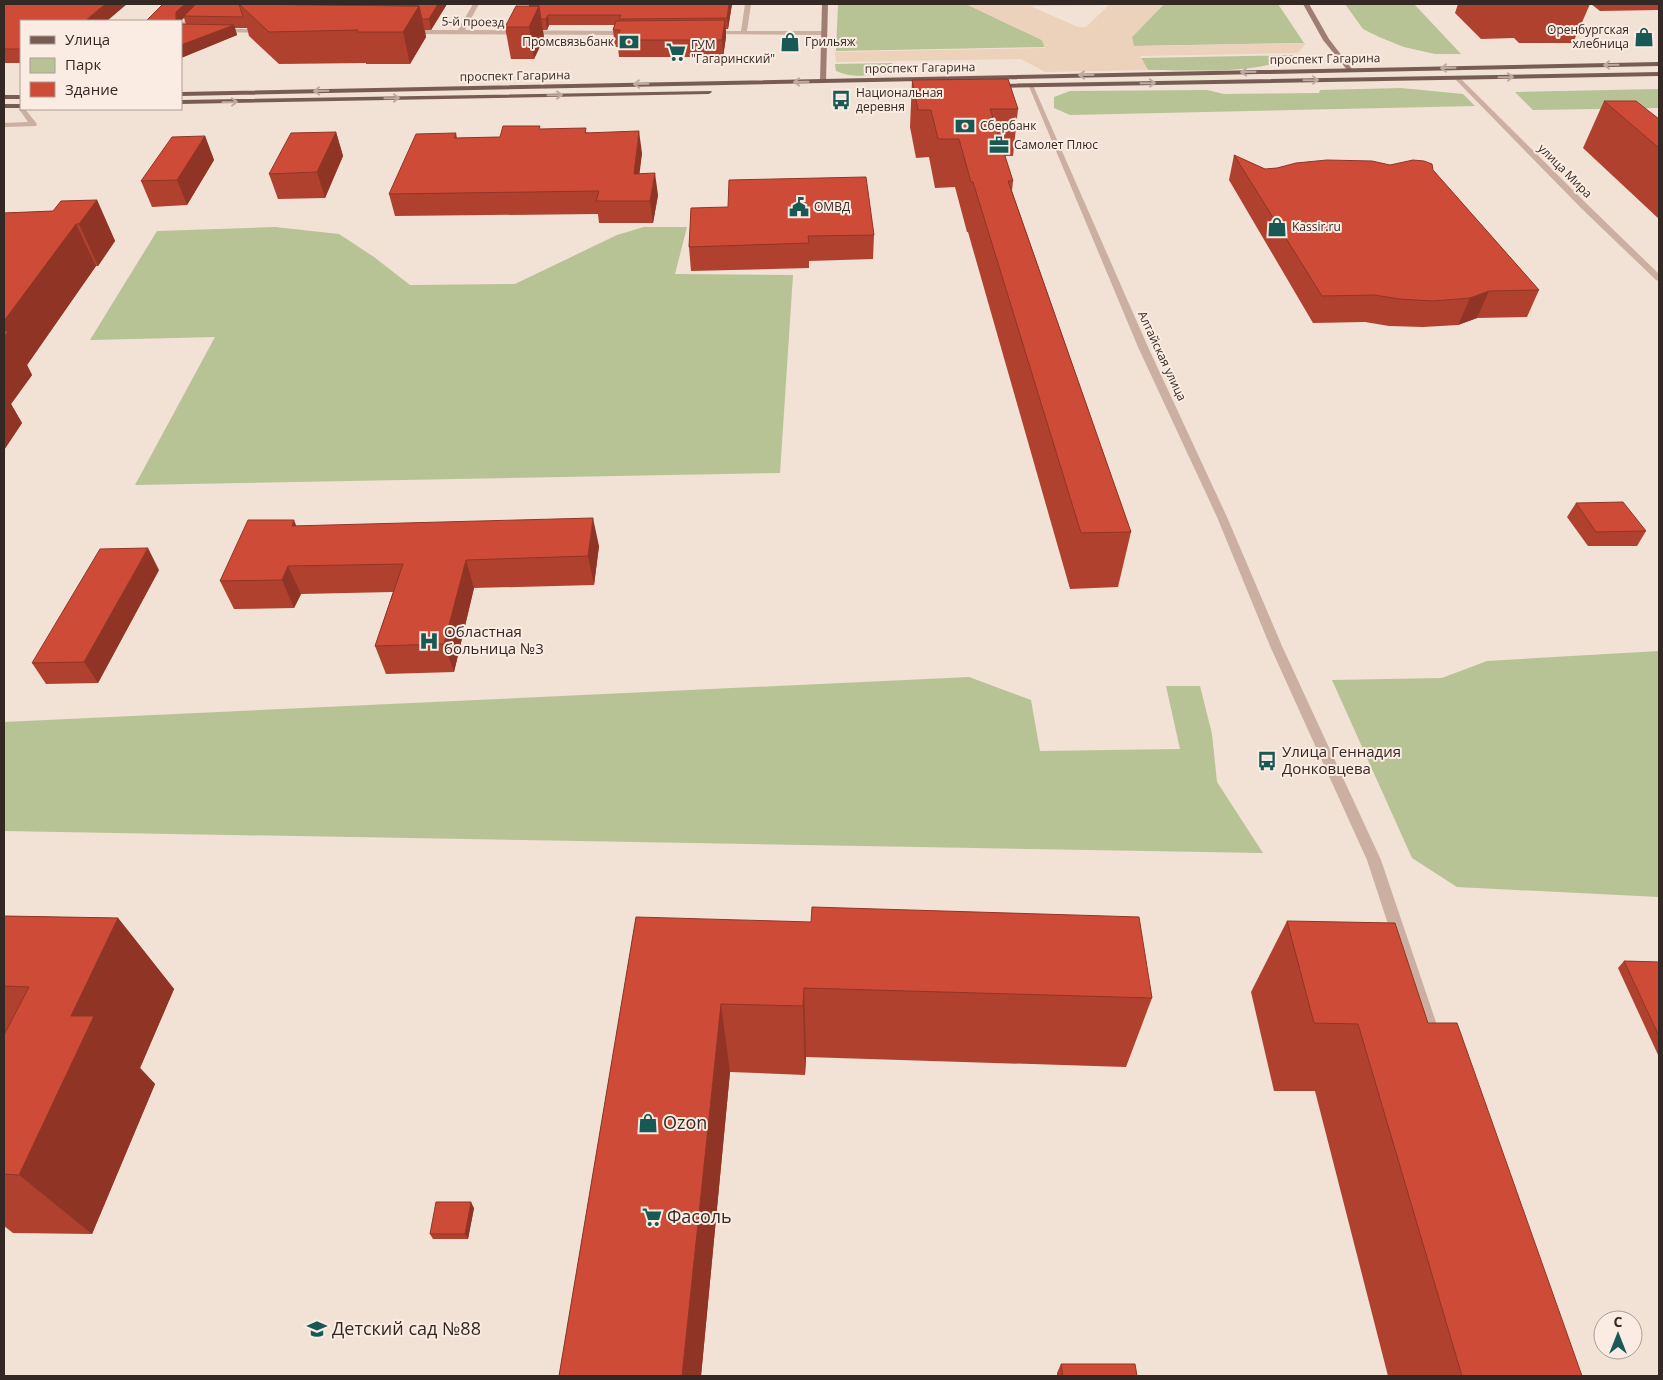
<svg xmlns="http://www.w3.org/2000/svg" width="1663" height="1380" font-family="'Open Sans',sans-serif">
<style>
.green{fill:#b7c295}
.plaza{fill:#ecd1bb;fill-rule:evenodd}
.lines{fill:none;stroke-linecap:round;stroke-linejoin:round}
.street{fill:#cbb0a1;fill-rule:evenodd}
.secondary{fill:#9e7e72;fill-rule:evenodd}
.primary{fill:#775c54;fill-rule:evenodd}
.wall{fill:#b1412f}
.shaded-wall{fill:#903526}
.building{fill:#ce4c37;stroke:#903526}
.oneway{stroke:#bfaba2}
.labels{text-anchor:middle;stroke-width:4;stroke-linejoin:round;paint-order:stroke}
.far-street-label{font-size:12px;fill:#342824;stroke:#faece2}
.far-poi-label{font-size:12px;fill:#342824;stroke:#faece2;text-anchor:start}
.poi-label{font-size:15px;fill:#342824;stroke:#faece2;text-anchor:start}
.near-poi-label{font-size:18px;fill:#342824;stroke:#faece2;text-anchor:start}
</style>
<rect width="100%" height="100%" fill="#f2e1d5"/>
<path class="green" d="M838,4H966L1042,40L1045,47L836,51Z
M1164,4H1278L1304,43L1133,46L1132,37Z
M1345,4H1414L1461,54H1435L1404,47L1379,37L1363,29Z
M1294,55C1263,75 1186,70 1148,70L1141,58Z
M893,63C872,76 859,80 836,71L835,64Z
M1401,88L1463,94L1475,106L1070,115L1054,108V97L1070,91L1207,90L1224,94L1319,93L1320,90Z
M1659,89V108L1533,110L1515,92Z
M275,227L339,234L374,257L410,285L515,284L617,235L644,227H687L675,274L793,275L780,473L135,485L215,337L90,340L157,231Z
M1659,651V897L1457,887L1412,858L1332,680L1442,678L1487,661Z
M969,677L1031,700L1040,751L1180,749L1166,686H1200L1212,734L1217,782L1263,853L4,831V722Z"/>
<path class="plaza" d="M966,4H1164L1132,37L1134,46L1306,43L1298,53L1140,56L1148,70L1045,72L1021,59L836,62L835,52L1045,48L1042,40ZM1109,5L1086,27H1078L1030,6Z"/>
<g class="lines">
<path class="street" d="M202,4H208L181,30V24Z
M473,4H479L465,30L629,31L632,33L629,35L409,34L406,32L409,30H458Z
M745,4H751L747,31H824L827,33L824,35L707,34V32L709,31H741Z
M219,29H264L267,31L264,33L217,32V30Z
M1455,77H1459L1588,205L1659,274V281L1656,280L1582,209L1455,79Z
M1028,84L1033,85L1148,347L1227,517L1282,646L1381,860L1439,1031L1437,1036L1431,1038L1425,1036L1423,1031L1367,860L1270,646L1217,517L1138,347Z
M21,107V109H25L37,124L36,126L4,127V123L28,122L19,109Z"/>
<path class="secondary" d="M822,4H828L826,81L823,83L820,81Z
M1303,4H1309L1329,39L1352,69V71H1348L1323,40Z"/>
<path class="primary" d="M1659,62V66L181,96V92Z
M1659,72V76L994,88L991,86L994,84Z
M711,91L712,92L709,94L181,104V100Z
M4,95H21V99H4Z
M4,104H21V108H4Z"/>
</g>
<path class="wall" d="M4,4L21,21V63H4Z
M163,4H447L431,30H425L426,37L410,64H366V63L279,64L249,36L247,28H235L237,35L181,58V24H186L184,18Z
M732,4L728,29H726V37L723,57H619L618,47H615L613,30L615,25H549L547,30H543L544,38L534,59H511L505,27L529,6Z
M1458,4H1590L1573,43H1519L1514,38L1481,39L1455,13Z
M1591,4H1659V10L1600,11Z
M912,80L1018,109L1013,156H1005L1013,181L1012,191L1131,532L1118,587L1070,589L968,232H967L955,187L935,188L929,157L916,158L910,127Z
M1604,101L1659,119V219L1583,148Z
M540,129L586,132L642,153L639,173L658,195L653,223H599L598,214L395,216L389,194L456,133L457,138L500,137Z
M336,132L343,156L325,198L278,199L269,174Z
M205,136L214,160L187,205L152,207L141,181Z
M1234,155L1265,169L1390,165L1433,170L1539,290L1527,317L1477,318L1458,325L1423,327L1389,326L1365,322L1313,323L1229,180Z
M97,200L115,241L98,266H96L27,365L32,375L11,404L22,423L4,450V213L53,211Z
M691,208L874,235L873,259L809,261V268L691,271L689,247Z
M1576,503L1646,531L1637,546H1588L1567,517Z
M296,526L599,546L594,585L474,588L454,672L386,674L375,646L393,592L301,594L294,608L234,609L220,581Z
M159,570L98,683L46,684L32,663Z
M4,916L118,918L174,989L140,1068L155,1084L92,1234L13,1233L4,1226Z
M636,917L1152,998L1126,1067L806,1057L805,1075L730,1072L701,1376H559Z
M1287,921L1428,1023L1582,1376H1388L1315,1091H1274L1251,992Z
M1624,961L1659,962V1057L1618,968Z
M474,1208L468,1239H433L430,1234Z
M1061,1364L1137,1376H1057V1373Z"/>
<path class="shaded-wall" d="M105,4H127L107,21H85Z
M185,4H200L184,16V18L181,21H176V12Z
M438,4H447L431,30L429,19Z
M729,4H732L728,29L727,18Z
M419,6L426,37L410,64L403,32Z
M539,6L544,38L534,59L529,27Z
M548,15L549,25L547,30L546,19Z
M725,20L726,37L723,57L722,40Z
M234,25L237,35L181,58V45Z
M639,131L642,153L637,195L634,174Z
M336,132L343,156L325,198L317,172Z
M205,136L214,160L187,205L177,180Z
M655,173L658,195L653,223L650,201Z
M97,200L115,241L98,266L79,224Z
M76,224L96,266L27,365L32,375L11,404L22,423L4,450V321Z
M1489,291L1477,318L1458,325L1470,298Z
M593,518L599,546L594,585L588,556Z
M294,520L305,548L292,526Z
M148,548L159,570L98,683L84,662Z
M466,560L474,588L454,672L444,644Z
M288,566L301,594L294,608L282,580Z
M118,918L174,989L140,1068L155,1084L92,1234L19,1175L71,1016Z
M804,988L806,1057L805,1075L803,1006Z
M721,1004L730,1072L701,1376H682Z
M471,1202L474,1208L468,1239L465,1234Z"/>
<path class="building" d="M4,4H105L85,21H21V49H4Z
M163,4H185L176,12V21H146Z
M196,4H438L429,19H422L419,6L239,4L243,17L184,16Z
M239,4L419,6L403,32H357L358,30L269,32Z
M531,4H729L727,18L619,19L621,15H548L546,19H541L539,6H529Z
M516,6H539L529,27H505Z
M725,20L722,40H617L620,30H613L616,21Z
M181,24L234,25L181,45Z
M1008,79L1018,109H990L1013,181H1008L1131,532L1081,533L973,182H971L959,139H938L931,110H918L912,80Z
M1604,101H1636L1659,119V148Z
M503,126H540L539,129L586,128L585,133L639,131L634,174L655,173L650,201H596L599,191L389,194L416,134L456,133L454,138L500,137Z
M336,132L317,172L269,174L291,133Z
M205,136L177,180L141,181L172,137Z
M1234,155L1265,169L1277,168L1296,163L1327,160L1372,161L1390,165L1413,160L1424,161L1432,164L1433,170L1539,290L1489,291L1470,298L1433,301L1399,299L1375,295L1322,296Z
M866,177L874,235L808,236L809,243L689,247L691,208L728,207L729,180Z
M97,200L79,224H76L4,321V213L53,211L61,201Z
M4,331H8L4,337Z
M1623,502L1646,531L1596,532L1576,503Z
M593,518L588,556L466,560L444,644L375,646L403,564L288,566L282,580L220,581L248,520H294L292,526Z
M148,548L84,662L32,663L100,549Z
M812,907L1139,917L1152,998L804,988L803,1006L721,1004L682,1376H559L636,917L811,922Z
M4,916L118,918L71,1016H94L19,1175L4,1174V1035L29,987L4,986Z
M1287,921L1395,923L1428,1023H1457L1582,1376H1462L1358,1024L1314,1023Z
M1624,961L1659,962V1036Z
M436,1202H471L465,1234H430Z
M1061,1364H1135L1137,1376H1063Z"/>
<defs><path id="oneway-shaft" d="M-6 0H5M1.5-3L5.5 0L1.5 3" fill="none" stroke-width="1.6" stroke-linecap="round" stroke-linejoin="round" transform="scale(1.25)"/></defs>
<g class="oneway">
<use href="#oneway-shaft" transform="translate(1611 65) rotate(179)"/>
<use href="#oneway-shaft" transform="translate(1448 68) rotate(179)"/>
<use href="#oneway-shaft" transform="translate(1248 72) rotate(179)"/>
<use href="#oneway-shaft" transform="translate(1086 75) rotate(179)"/>
<use href="#oneway-shaft" transform="translate(1506 77) rotate(-1)"/>
<use href="#oneway-shaft" transform="translate(1311 80) rotate(-1)"/>
<use href="#oneway-shaft" transform="translate(801 82) rotate(179)"/>
<use href="#oneway-shaft" transform="translate(1148 83) rotate(-1)"/>
<use href="#oneway-shaft" transform="translate(641 84) rotate(179)"/>
<use href="#oneway-shaft" transform="translate(321 91) rotate(179)"/>
<use href="#oneway-shaft" transform="translate(555 95) rotate(-1)"/>
<use href="#oneway-shaft" transform="translate(392 98) rotate(-1)"/>
<use href="#oneway-shaft" transform="translate(230 102) rotate(-1)"/>
</g>
<defs>
<symbol id="shop-bare" viewBox="-9 -9 18 18"><path d="M-5-2.5h2.3a2.7 3.5 0 0 1 5.4 0H5L5.5 6h-11ZM-1.5-2.5h3a1.5 2.3 0 0 0-3 0Z" fill="#185855" stroke="#faece2" stroke-width="2.5" paint-order="stroke"/></symbol>
<symbol id="bank-bare" viewBox="-9 -9 18 18"><path d="M-6-4H6V4H-6ZM0-2.3a2.3 2.3 0 1 0 0 4.6a2.3 2.3 0 1 0 0-4.6Z" fill="#185855" stroke="#faece2" stroke-width="2.5" paint-order="stroke"/></symbol>
<symbol id="supermarket-bare" viewBox="-9 -9 18 18"><path d="M-6-5.5h2.5l.6 2H6L4.5 2H-2.5L-4.4-4H-6ZM-1.5 3.2a1.3 1.3 0 1 0 .1 0ZM3 3.2a1.3 1.3 0 1 0 .1 0Z" fill="#185855" stroke="#faece2" stroke-width="2.5" paint-order="stroke"/></symbol>
<symbol id="bus-bare" viewBox="-9 -9 18 18"><path d="M-5-6H5V4H4V6H2V4H-2V6H-4V4H-5ZM-3.5-4V0h7V-4ZM-3.5 1.2v1.5H-2V1.2ZM2 1.2v1.5H3.5V1.2Z" fill="#185855" stroke="#faece2" stroke-width="2.5" paint-order="stroke"/></symbol>
<symbol id="office-bare" viewBox="-9 -9 18 18"><path d="M-6-3h4V-5.5h4V-3h4V5H-6ZM-1-4.5V-3h2v-1.5ZM-6 0V1H6V0Z" fill="#185855" stroke="#faece2" stroke-width="2.5" paint-order="stroke"/></symbol>
<symbol id="civic-bare" viewBox="-9 -9 18 18"><path d="M-.6-6.5H3V-4.5H.6V-3L4-1V1h2V6H-6V1h2V-1L-.6-3ZM-1.2 2.5V6h2.4V2.5Z" fill="#185855" stroke="#faece2" stroke-width="2.5" paint-order="stroke"/></symbol>
<symbol id="hospital-bare" viewBox="-9 -9 18 18"><path d="M-5-5h3v3.5h4V-5h3V5h-3V1.5h-4V5h-3Z" fill="#185855" stroke="#faece2" stroke-width="2.5" paint-order="stroke"/></symbol>
<symbol id="school-bare" viewBox="-9 -9 18 18"><path d="M0-5L7-2L0 1L-7-2ZM-4 1L0 2.5L4 1V4Q0 6-4 4Z" fill="#185855" stroke="#faece2" stroke-width="2.5" paint-order="stroke"/></symbol>
</defs>
<g fill-rule="evenodd">
<use href="#shop-bare" x="1630" y="23" width="28" height="28"/>
<use href="#bank-bare" x="615" y="28" width="28" height="28"/>
<use href="#shop-bare" x="776" y="28" width="28" height="28"/>
<use href="#supermarket-bare" x="662" y="38" width="28" height="28"/>
<use href="#bus-bare" x="827" y="86" width="28" height="28"/>
<use href="#bank-bare" x="951" y="112" width="28" height="28"/>
<use href="#office-bare" x="985" y="131" width="28" height="28"/>
<use href="#civic-bare" x="785" y="193" width="28" height="28"/>
<use href="#shop-bare" x="1263" y="213" width="28" height="28"/>
<use href="#hospital-bare" x="415" y="627" width="28" height="28"/>
<use href="#bus-bare" x="1253" y="747" width="28" height="28"/>
<use href="#shop-bare" x="634" y="1109" width="28" height="28"/>
<use href="#supermarket-bare" x="638" y="1203" width="28" height="28"/>
<use href="#school-bare" x="303" y="1315" width="28" height="28"/>
</g>
<g class="labels">
<g class="far-street-label">
<text transform="translate(473 22) rotate(1)" y="4">5-й проезд</text>
<text transform="translate(1325 59) rotate(-1)" y="4">проспект Гагарина</text>
<text transform="translate(920 68) rotate(-1)" y="4">проспект Гагарина</text>
<text transform="translate(515 76) rotate(-1)" y="4">проспект Гагарина</text>
<text transform="translate(1565 171) rotate(45)" y="4">улица Мира</text>
<text transform="translate(1162 356) rotate(65)" y="4">Алтайская улица</text>
</g>
<g class="far-poi-label">
<text x="1629" y="34" text-anchor="end">Оренбургская<tspan x="1629" dy="14">хлебница</tspan></text>
<text x="614" y="46" text-anchor="end">Промсвязьбанк</text>
<text x="805" y="46">Грильяж</text>
<text x="691" y="49">ГУМ<tspan x="691" dy="14">"Гагаринский"</tspan></text>
<text x="856" y="97">Национальная<tspan x="856" dy="14">деревня</tspan></text>
<text x="980" y="130">Сбербанк</text>
<text x="1014" y="149">Самолет Плюс</text>
<text x="814" y="211">ОМВД</text>
<text x="1292" y="231">Kassir.ru</text>
</g>
<g class="poi-label">
<text x="444" y="637">Областная<tspan x="444" dy="17">больница №3</tspan></text>
<text x="1282" y="757">Улица Геннадия<tspan x="1282" dy="17">Донковцева</tspan></text>
</g>
<g class="near-poi-label">
<text x="663" y="1129">Ozon</text>
<text x="667" y="1223">Фасоль</text>
<text x="332" y="1335">Детский сад №88</text>
</g>
</g>
<rect width="1663" height="1380" fill="none" stroke="#342824" stroke-width="10"/>
<rect x="20" y="20" width="162" height="90" fill="#faece2" stroke="#ab9e96"/>
<rect x="30" y="36" width="25" height="8" fill="#775c54" stroke="#ab9e96"/>
<text x="65" y="45" font-size="15" fill="#342824">Улица</text>
<rect x="30" y="58" width="25" height="15" fill="#b7c295" stroke="#ab9e96"/>
<text x="65" y="70" font-size="15" fill="#342824">Парк</text>
<rect x="30" y="82" width="25" height="15" fill="#ce4c37" stroke="#ab9e96"/>
<text x="65" y="95" font-size="15" fill="#342824">Здание</text>
<g transform="translate(1618 1335)"><circle r="24" fill="#faece2" stroke="#ab9e96"/>
<path d="M0-4L9 19L0 12L-9 19Z" fill="#185855"/>
<text y="-8" font-size="14" font-weight="bold" text-anchor="middle" fill="#342824">С</text>
</g>
</svg>
